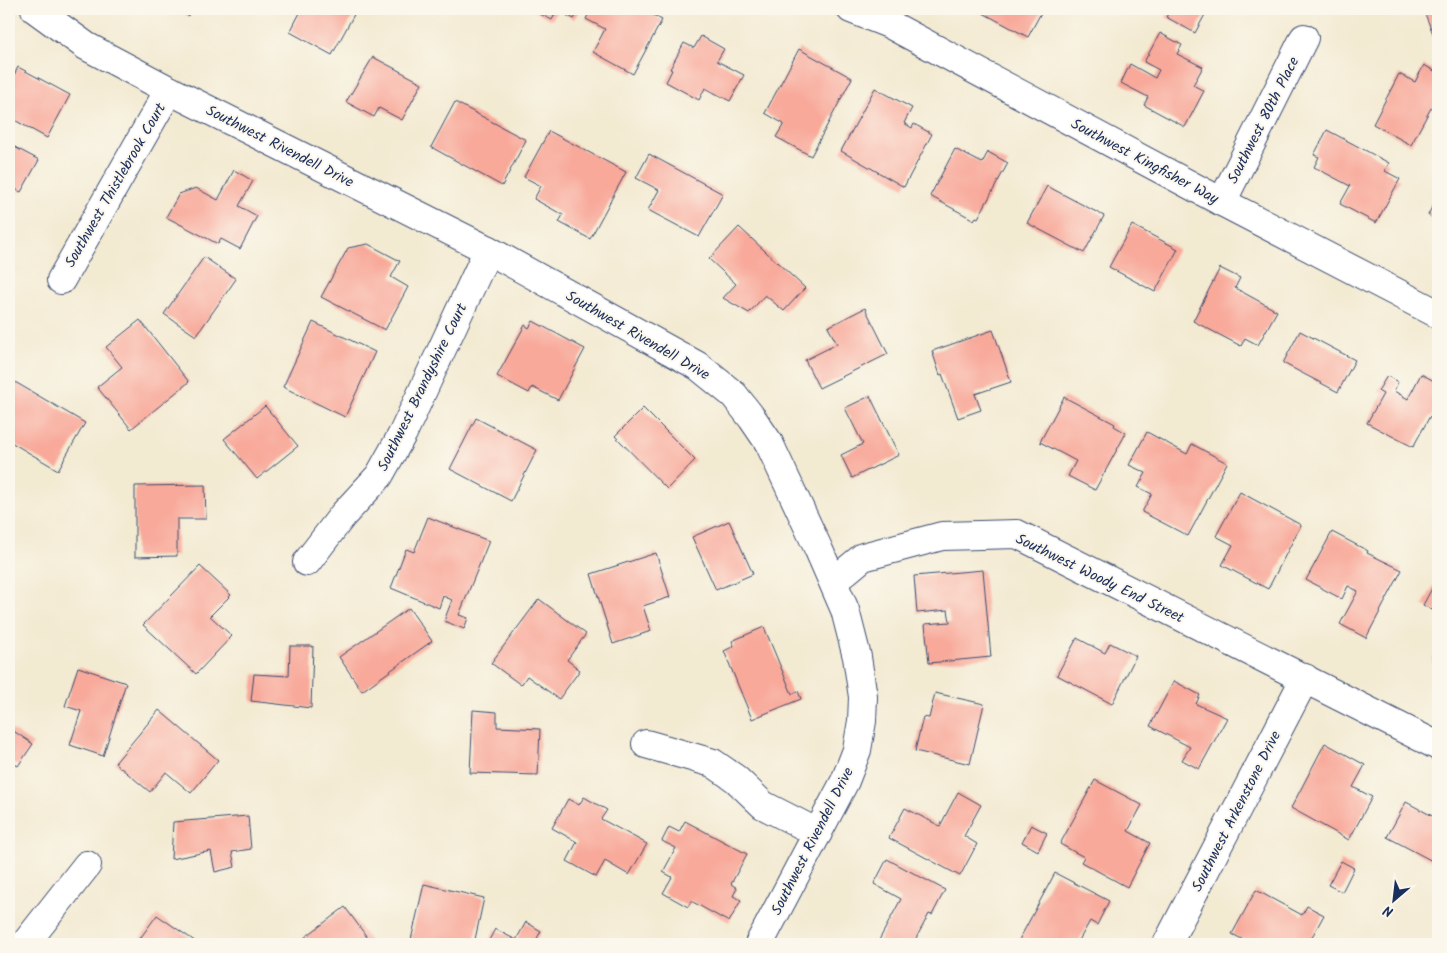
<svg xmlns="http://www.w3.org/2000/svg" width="1447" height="953" font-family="Kalam,sans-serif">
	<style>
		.building { fill: #f8a99a }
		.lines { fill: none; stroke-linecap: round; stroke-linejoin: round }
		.minor-casing { stroke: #3b4b6f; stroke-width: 30 }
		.minor { stroke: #fff; stroke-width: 28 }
		.labels { text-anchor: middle; stroke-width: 4; stroke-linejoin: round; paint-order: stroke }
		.street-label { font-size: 15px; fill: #1b2f5e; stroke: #fbf7ec }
	</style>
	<rect width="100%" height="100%" fill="#fbf7ec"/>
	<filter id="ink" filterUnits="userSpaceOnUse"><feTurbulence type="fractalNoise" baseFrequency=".02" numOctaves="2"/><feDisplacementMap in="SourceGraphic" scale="10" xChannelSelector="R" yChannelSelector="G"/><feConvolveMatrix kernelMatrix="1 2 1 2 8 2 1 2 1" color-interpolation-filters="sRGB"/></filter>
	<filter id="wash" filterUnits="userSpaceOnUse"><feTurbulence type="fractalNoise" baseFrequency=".0096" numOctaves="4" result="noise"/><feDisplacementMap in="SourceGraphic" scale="20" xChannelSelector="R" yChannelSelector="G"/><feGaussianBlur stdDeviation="1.12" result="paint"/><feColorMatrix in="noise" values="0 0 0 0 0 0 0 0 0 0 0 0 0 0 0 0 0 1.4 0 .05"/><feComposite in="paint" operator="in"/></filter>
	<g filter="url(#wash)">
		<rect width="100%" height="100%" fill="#f3ead2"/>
		<g id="blocks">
			<g class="building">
				<path d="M174 9H192L188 16Z"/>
				<path d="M302 9H357L332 55 290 32Z"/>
				<path d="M530 9H580L574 19 557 10 552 20Z"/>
				<path d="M591 9H642L662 20 633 74 593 52 605 29 586 19Z"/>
				<path d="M985 9H1043L1028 37 983 13Z"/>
				<path d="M1171 9H1208L1195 33 1166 17Z"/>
				<path d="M1423 9H1438V46Z"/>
				<path d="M1160 33 1182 45 1177 54 1203 67 1193 85 1204 91 1185 127 1144 105 1148 97 1121 83 1130 64 1155 78 1159 70 1144 62Z"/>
				<path d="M701 36 724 49 717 61 744 75 730 101 705 88 699 100 666 82 672 70 670 69 684 43 694 48Z"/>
				<path d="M799 49 852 78 811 156 776 137 784 124 765 113Z"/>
				<path d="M373 57 422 83 402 120 379 108 374 117 346 102Z"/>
				<path d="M1424 65 1438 73V111L1431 108 1411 145 1373 124 1399 74 1415 82Z"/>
				<path d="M18 67 70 95 47 138 9 117V85Z"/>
				<path d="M875 88 912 108 904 123 912 128 914 124 932 134 904 187 841 151Z"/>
				<path d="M455 102 526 140 502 186 431 147Z"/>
				<path d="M1327 130 1389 163 1385 171 1400 179 1376 223 1340 204 1350 186 1314 167 1319 157 1314 155Z"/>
				<path d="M549 131 626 172 590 239 559 222 563 215 534 199 541 186 524 177Z"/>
				<path d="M9 144 39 160 21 192 9 186Z"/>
				<path d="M955 149 982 163 988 152 1008 163 978 218 976 217 974 220 930 196Z"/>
				<path d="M649 154 723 194 699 237 648 210 659 190 636 178Z"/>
				<path d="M234 170 253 181 239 206 257 216 240 249 221 239 218 244 166 217 179 194 196 188 218 200Z"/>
				<path d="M1047 186 1104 216 1084 253 1027 223Z"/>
				<path d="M1438 195V221L1428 215Z"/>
				<path d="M1132 225 1178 249 1155 292 1109 267Z"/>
				<path d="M739 227 805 288 784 311 765 295 749 313 723 298 736 284 709 259Z"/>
				<path d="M368 244 400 261 391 277 408 287 385 330 321 297 348 248Z"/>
				<path d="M204 257 236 279 196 336 164 314Z"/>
				<path d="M1220 268 1240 278 1235 288 1277 311 1258 345 1245 338 1241 346 1193 321Z"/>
				<path d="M865 308 888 354 819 388 805 360 837 344 828 327Z"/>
				<path d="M140 320 189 382 131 429 97 387 122 367 106 347Z"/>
				<path d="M533 321 585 349 558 400 532 387 529 393 497 376 525 325 529 328Z"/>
				<path d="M313 322 375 352 345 417 283 387Z"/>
				<path d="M993 330 1011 382 975 394 981 410 958 418 942 374 940 375 932 351Z"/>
				<path d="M1300 331 1355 360 1338 392 1283 363Z"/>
				<path d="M1421 374 1438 383V406L1432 417 1430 416 1413 447 1367 423 1383 394 1378 391 1387 376 1398 382 1394 391 1408 399Z"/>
				<path d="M15 382 85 423 58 470 9 441V391Z"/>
				<path d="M870 396 899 455 852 478 841 455 863 444 845 408Z"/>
				<path d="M1064 397 1115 424 1114 426 1126 433 1095 490 1068 476 1076 461 1040 442Z"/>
				<path d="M265 406 298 446 257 479 224 439Z"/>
				<path d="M643 408 695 460 667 489 615 436Z"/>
				<path d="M476 418 537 450 511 501 450 469Z"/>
				<path d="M1147 432 1187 454 1192 444 1227 463 1188 536 1142 512 1152 494 1138 487 1146 473 1129 465Z"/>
				<path d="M205 485 206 519H177V556L135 557V486Z"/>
				<path d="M1240 492 1301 525 1268 589 1222 565 1233 545 1216 536Z"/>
				<path d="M428 517 489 541 459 615 468 618 464 629 444 621 452 600 443 596 439 608 391 588 406 549 414 552Z"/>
				<path d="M729 521 753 574 716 590 692 537Z"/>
				<path d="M1332 532 1368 551 1367 553 1402 570 1366 638 1340 624 1358 591 1348 586 1342 599 1306 580Z"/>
				<path d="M656 553 670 597 643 606 651 631 613 644 591 574Z"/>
				<path d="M200 566 231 595 210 616 232 636 196 674 143 625Z"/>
				<path d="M983 570 991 657 929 663 925 624 950 622 948 610 917 613 914 576Z"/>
				<path d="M1435 583 1438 585V613L1423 605Z"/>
				<path d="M539 599 586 634 567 660 580 670 559 699 527 676 521 685 491 663Z"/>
				<path d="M409 608 432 641 362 691 339 657Z"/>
				<path d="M764 627 792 694 798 691 801 699 752 719 724 651 734 646 732 641Z"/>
				<path d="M1077 638 1105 653 1110 643 1136 656 1112 704 1057 675Z"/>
				<path d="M290 646H313L311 708 251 701 254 674 289 676Z"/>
				<path d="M1438 648V664L1432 661Z"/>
				<path d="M78 667 126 683 103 756 70 745 81 711 65 706Z"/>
				<path d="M1174 681 1200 695 1196 704 1227 718 1199 769 1182 760 1190 747 1150 726Z"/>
				<path d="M935 693 984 704 970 764 915 751 923 717 929 718Z"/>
				<path d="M159 710 218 760 191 793 166 772 150 792 115 763Z"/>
				<path d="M473 710 497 712V727L540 729 538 775 470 773Z"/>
				<path d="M9 728 33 744 18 766 9 761Z"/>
				<path d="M1325 743 1365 765 1353 787 1372 797 1349 840 1291 808Z"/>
				<path d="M1095 780 1142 805 1128 831 1150 843 1127 887 1081 862 1084 857 1060 844Z"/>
				<path d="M958 792 981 805 964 836 977 844 960 876 889 838 905 808 940 826Z"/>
				<path d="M584 797 607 810 601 819 647 844 629 875 605 861 596 877 567 861 577 842 552 828 568 799 579 805Z"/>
				<path d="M1406 802 1438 819V864L1387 837Z"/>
				<path d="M248 816 251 849 232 852 235 867 215 872 211 851 171 859 173 822Z"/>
				<path d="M685 821 747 854 731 884 737 888 733 896 741 900 729 922 691 901 688 907 663 893 672 877 663 872 676 848 662 841 669 827 679 832Z"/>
				<path d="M1031 825 1047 833 1038 851 1022 842Z"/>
				<path d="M887 859 945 890 932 915 929 914 913 944H877L901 899 874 884Z"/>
				<path d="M1341 861 1354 868 1342 892 1328 885Z"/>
				<path d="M1055 873 1109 901 1097 925 1090 921 1077 944H1027L1019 940Z"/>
				<path d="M424 884 484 898 474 944H410Z"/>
				<path d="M1256 890 1302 915 1307 906 1324 915 1308 944H1252L1232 934Z"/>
				<path d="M345 907 372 944H309L304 938Z"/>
				<path d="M157 915 199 944H136Z"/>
				<path d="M526 922 541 931 534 944H487L495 929 516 940Z"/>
			</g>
		</g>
	</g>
	<g filter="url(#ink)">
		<use href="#blocks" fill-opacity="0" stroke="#3b4b6f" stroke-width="1"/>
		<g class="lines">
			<defs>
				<g id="minor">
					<path d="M35 9 86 46 169 90 488 250 698 366 734 395 752 418 769 443 818 548 845 610 857 657 863 697 862 721 857 750 845 781 759 944"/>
					<path d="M851 9 889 24 1222 202 1438 314"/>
					<path d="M1222 202 1304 38"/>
					<path d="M61 280 169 90"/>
					<path d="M307 562 343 515 379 476 403 433 488 250"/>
					<path d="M834 581 863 557 942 536 1017 534 1438 746"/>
					<path d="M646 744 713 763 736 779 763 805 818 833"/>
					<path d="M25 944 87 865"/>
					<path d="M1167 944 1305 678"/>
				</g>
			</defs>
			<use href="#minor" class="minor-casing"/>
			<use href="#minor" class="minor"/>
		</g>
	</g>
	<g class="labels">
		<g class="street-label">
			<text transform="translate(1263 120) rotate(-63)" y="5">Southwest 80th Place</text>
			<text transform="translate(280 146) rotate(27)" y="5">Southwest Rivendell Drive</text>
			<text transform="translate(1145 161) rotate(28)" y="5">Southwest Kingfisher Way</text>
			<text transform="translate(115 185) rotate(-60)" y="5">Southwest Thistlebrook Court</text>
			<text transform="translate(638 335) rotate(30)" y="5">Southwest Rivendell Drive</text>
			<text transform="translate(422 387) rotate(-64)" y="5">Southwest Brandyshire Court</text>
			<text transform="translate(1100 578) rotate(26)" y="5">Southwest Woody End Street</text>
			<text transform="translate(1236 811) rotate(-63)" y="5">Southwest Arkenstone Drive</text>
			<text transform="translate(812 841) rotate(-63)" y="5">Southwest Rivendell Drive</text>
		</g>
	</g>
	<rect width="1447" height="953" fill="none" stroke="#fbf7ec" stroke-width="30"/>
	<g transform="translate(1394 900) rotate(208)" stroke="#fbf7ec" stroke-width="4" paint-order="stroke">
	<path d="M0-4L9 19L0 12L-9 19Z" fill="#1b2f5e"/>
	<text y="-8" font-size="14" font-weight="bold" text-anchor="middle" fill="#1b2f5e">N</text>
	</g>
</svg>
